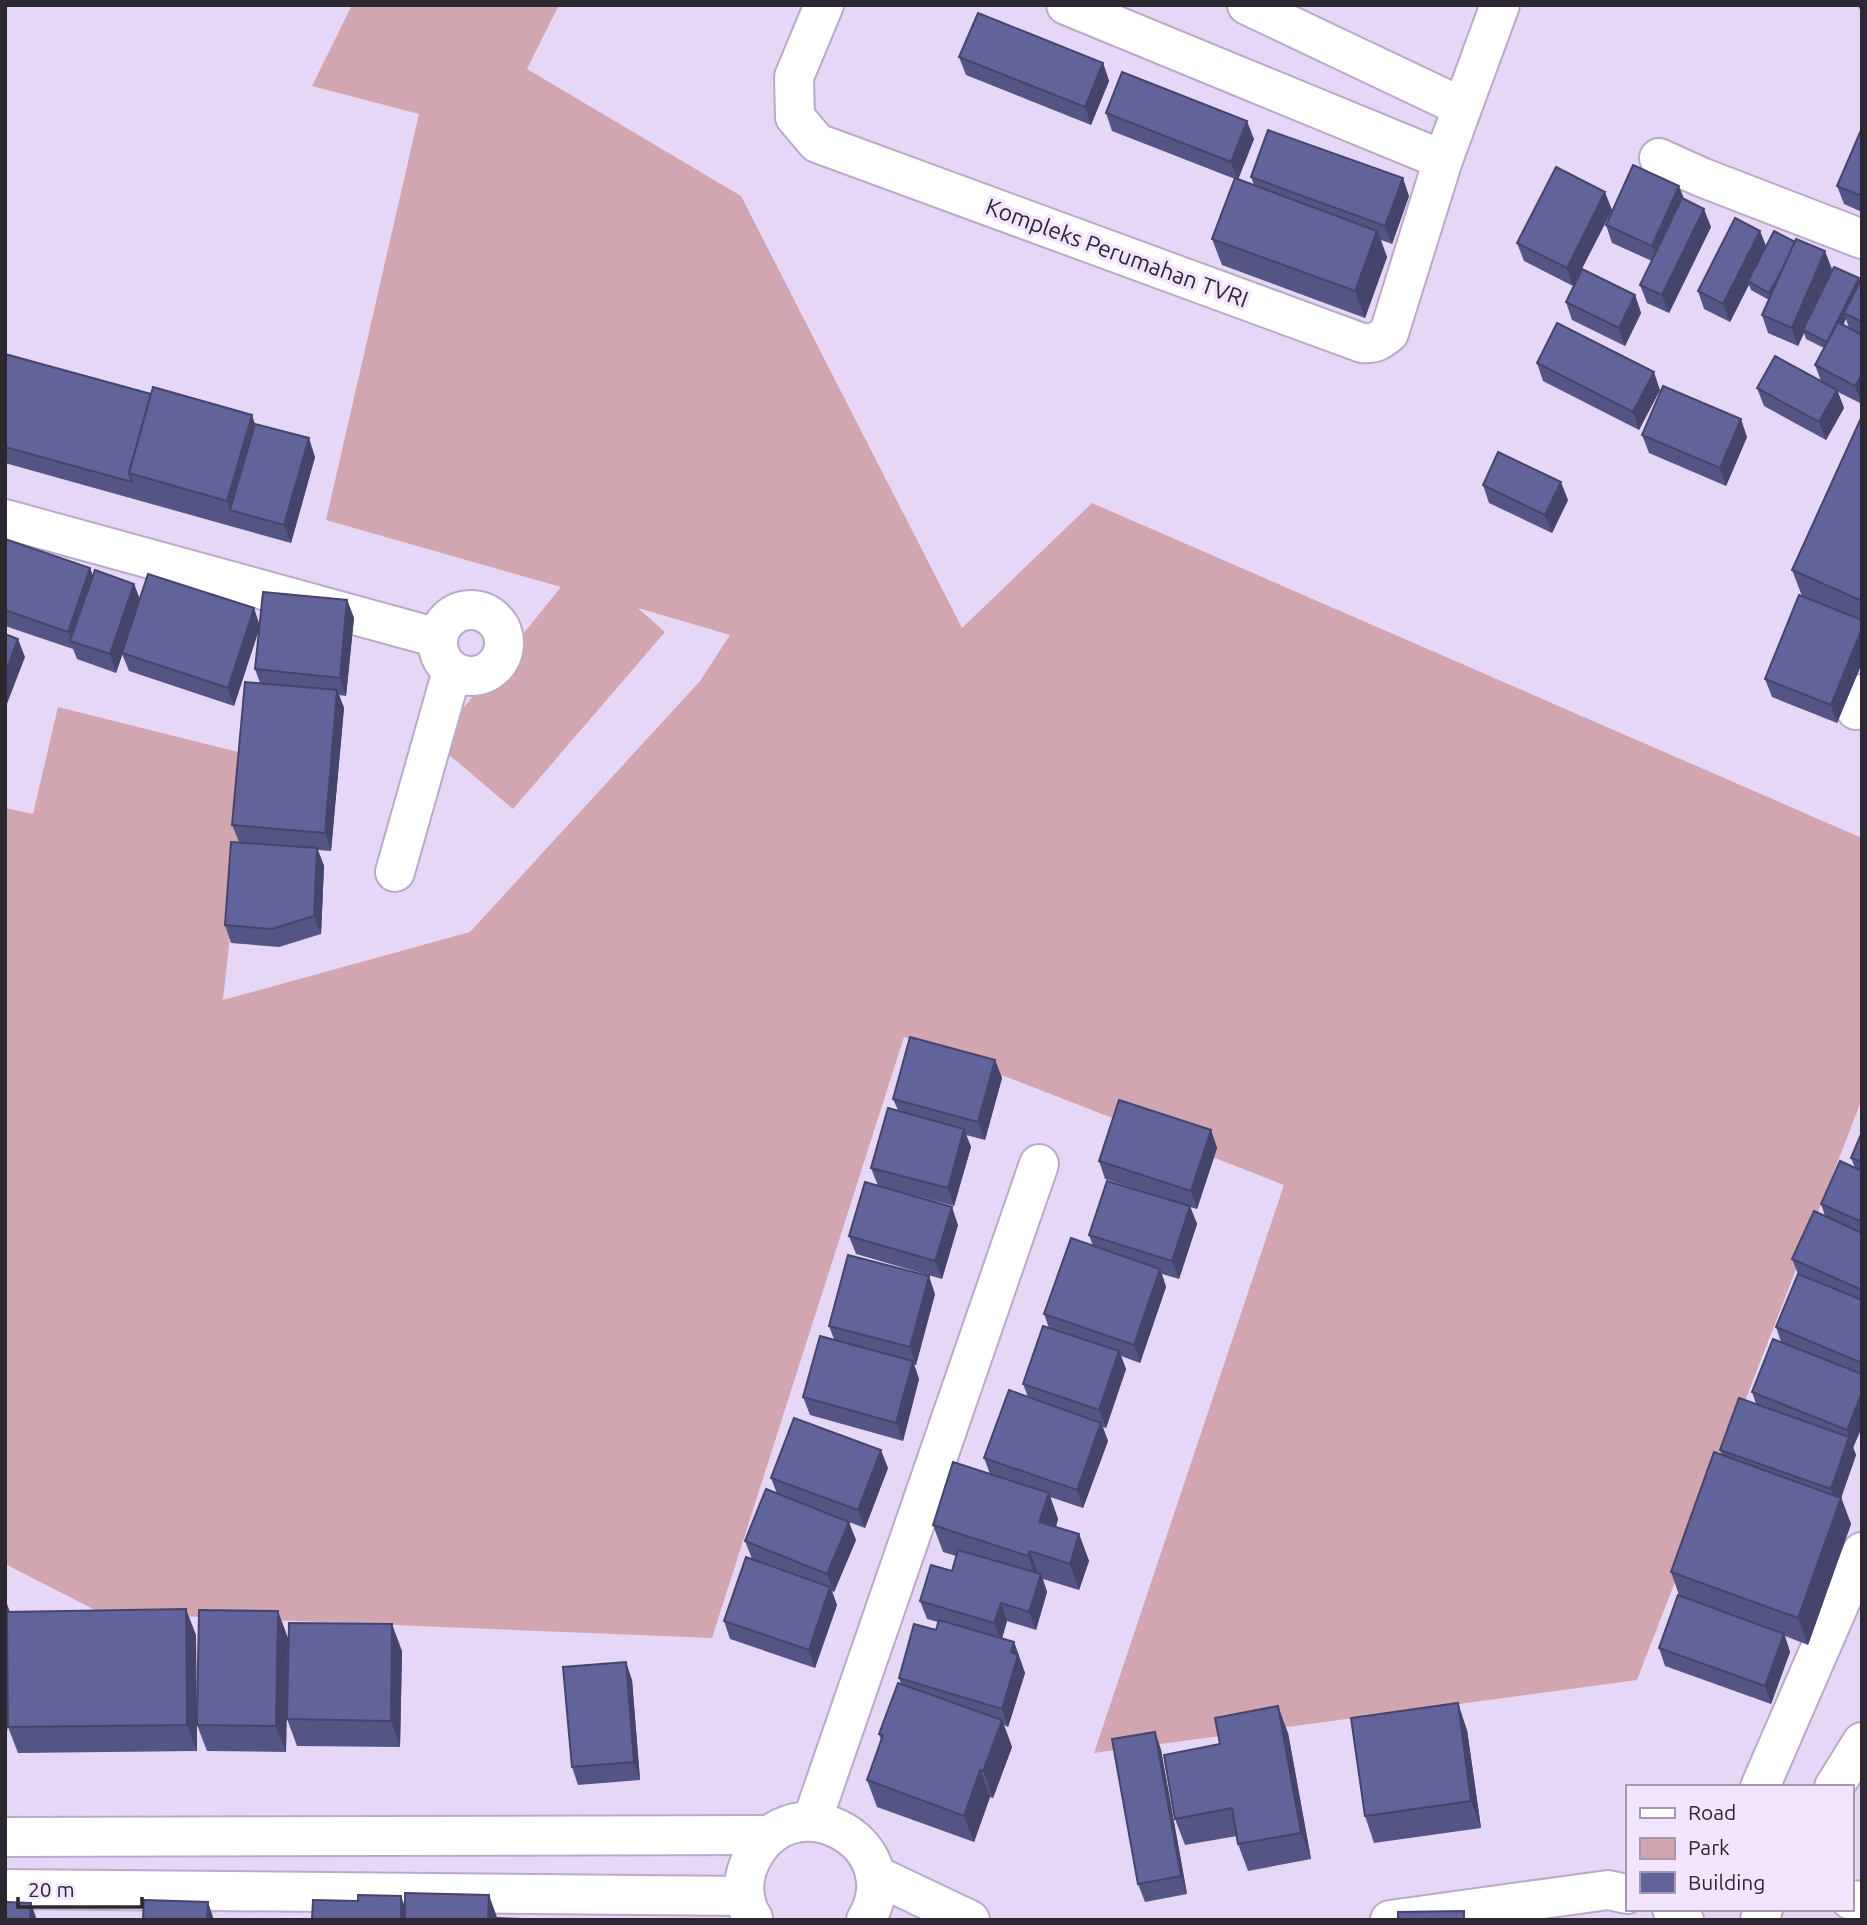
<svg xmlns="http://www.w3.org/2000/svg" width="1867" height="1925" font-family="Ubuntu,sans-serif">
	<style>
		.green { fill: #d2a6b0 }
		.lines { fill: none; stroke-linecap: round; stroke-linejoin: round }
		.minor-casing { stroke: #baaac8; stroke-width: 42 }
		.minor { stroke: #fff; stroke-width: 38 }
		.wall { fill: #555585; fill-rule: evenodd }
		.shaded-wall { fill: #45456c }
		.building { fill: #63639b; stroke: #45456c; stroke-width: 2 }
		.labels { text-anchor: middle; stroke-width: 7; stroke-linejoin: round; paint-order: stroke }
		.street-label { font-size: 23px; fill: #2d2732; stroke: #f3e5ff }
	</style>
	<rect width="100%" height="100%" fill="#e7d7f6"/>
	<path class="green" d="M352 5H559L527 69 741 196 962 628 1092 503 1862 838V1099L1637 1680 1094 1753 1284 1185 904 1037 712 1638 101 1613 5 1564V808L33 814 58 707 250 755 223 1000 470 932 700 681 730 635 638 608 665 632 513 809 435 743 561 587 326 520 419 114 312 86Z"/>
	<g class="lines">
		<defs>
			<g id="minor">
				<path d="M824 5 794 77 795 117 817 143 1362 343C1375 344 1379 341 1389 333L1443 160 1500 5"/>
				<path d="M1066 5 1443 160"/>
				<path d="M1247 5 1462 107"/>
				<path d="M1659 158 1701 177 1862 239"/>
				<path d="M5 519 438 638"/>
				<circle cx="471" cy="643" r="33"/>
				<path d="M1856 710 1862 694"/>
				<path d="M395 872 452 671"/>
				<path d="M1760 1787 1862 1552"/>
				<path d="M1834 1787 1862 1742"/>
				<path d="M812 1821 1039 1164"/>
				<path d="M5 1837 770 1835"/>
				<path d="M875 1875 970 1920"/>
				<path d="M5 1889 745 1896"/>
				<path d="M1851 1900 1862 1901"/>
				<path d="M1672 1909 1684 1920"/>
				<path d="M753 1918C743 1904 742 1882 748 1867 784 1774 913 1841 866 1920"/>
				<path d="M1390 1920 1608 1890 1627 1894"/>
				<path d="M1760 1920 1763 1909"/>
			</g>
		</defs>
		<use href="#minor" class="minor-casing"/>
		<use href="#minor" class="minor"/>
	</g>
	<g class="wall">
		<path d="M1858 5H1862V15Z"/>
		<path d="M959 57 1103 63 1109 81 1091 125 966 75Z"/>
		<path d="M1106 113 1254 139 1238 179 1254 185 1251 177 1409 196 1392 244 1381 240 1387 257 1365 318 1222 265 1212 239 1235 179 1112 131Z"/>
		<path d="M1862 128V212L1844 204 1837 186Z"/>
		<path d="M1684 199 1711 227 1669 313 1647 303 1640 285 1652 261 1612 243 1606 225Z"/>
		<path d="M1612 210 1573 286 1524 261 1517 243Z"/>
		<path d="M1760 231 1766 246 1832 269 1822 291 1859 278 1860 282 1862 278V404L1838 392 1844 408 1826 440 1764 406 1757 388 1821 381 1815 365 1824 348 1806 339 1804 333 1798 346 1768 333 1762 315 1769 300 1751 290 1749 285 1730 322 1704 309 1698 291ZM1846 319 1849 328 1843 325Z"/>
		<path d="M1635 295 1641 313 1625 346 1572 320 1566 302Z"/>
		<path d="M5 354 255 424 315 457 291 543 5 463Z"/>
		<path d="M1537 363 1660 390 1639 430 1543 381Z"/>
		<path d="M1862 416V663L1837 723 1772 697 1765 679 1802 596 1792 570Z"/>
		<path d="M1642 435 1747 437 1726 486 1649 453Z"/>
		<path d="M1483 485 1568 500 1552 533 1489 503Z"/>
		<path d="M5 539 90 568 93 576 134 584 140 600 260 625 347 600 354 618 346 696 339 695 344 708 331 851 318 850 324 866 321 934 279 947 231 943 225 925 239 842 232 825 260 683 255 669 259 630 234 706 129 671 122 654 116 673 77 659 73 649 5 626Z"/>
		<path d="M995 1060 1002 1078 985 1140 966 1135 971 1147 954 1206 883 1187 958 1225 942 1279 856 1254 849 1236 878 1186 871 1168 898 1110 893 1099Z"/>
		<path d="M1211 1130 1217 1148 1197 1209 1190 1207 1197 1224 1179 1279 1162 1274 1166 1287 1140 1363 1121 1356 1126 1369 1106 1428 1103 1427 1108 1441 1083 1508 1050 1497 1058 1519 1056 1527 1079 1534 1089 1561 1079 1590 1043 1579 1047 1592 1036 1630 1007 1621 1002 1639 1014 1642 1025 1673 1008 1727 1004 1725 1012 1747 993 1798 990 1797 974 1842 877 1807 867 1780 881 1740 879 1734 901 1684 899 1678 936 1630 938 1622 927 1619 920 1601 952 1571 956 1556 943 1552 933 1525 990 1474 984 1458 1028 1397 1023 1384 1049 1328 1044 1314 1093 1246 1089 1235 1161 1197 1105 1179 1099 1161Z"/>
		<path d="M1862 1132V1427L1853 1447 1856 1455 1841 1497 1851 1524 1808 1645 1785 1636 1790 1652 1771 1704 1665 1666 1659 1648 1679 1595 1671 1572 1722 1455 1720 1450 1756 1404 1752 1392 1781 1342 1776 1327 1798 1274 1792 1259 1825 1216 1821 1204 1855 1168 1851 1158Z"/>
		<path d="M935 1294 916 1365H914L919 1379 903 1441 810 1415 803 1397 834 1339 829 1326Z"/>
		<path d="M888 1468 865 1528 846 1521 856 1540 834 1592 832 1591 837 1605 815 1668 730 1639 724 1621 752 1559 745 1541 777 1494 771 1478Z"/>
		<path d="M5 1599 10 1612 196 1635 197 1751 18 1753 8 1727V1722L7 1732H5Z"/>
		<path d="M288 1638 286 1752 207 1751 197 1725Z"/>
		<path d="M402 1651 400 1747 297 1746 287 1719Z"/>
		<path d="M632 1680 640 1780 578 1785 572 1767Z"/>
		<path d="M1467 1730 1481 1828 1374 1843 1365 1816Z"/>
		<path d="M1155 1732 1161 1750 1187 1894 1145 1902 1138 1884Z"/>
		<path d="M1288 1733 1311 1859 1248 1871 1238 1844 1237 1836 1185 1845 1175 1819Z"/>
	</g>
	<g class="shaded-wall">
		<path d="M1103 63 1109 81 1091 125 1085 107Z"/>
		<path d="M1247 121 1254 139 1238 180 1231 162Z"/>
		<path d="M1403 178 1409 196 1392 244 1385 226Z"/>
		<path d="M1679 186 1686 204 1658 264 1652 246Z"/>
		<path d="M1605 192 1612 210 1573 286 1567 268Z"/>
		<path d="M1704 209 1711 227 1669 313 1662 295Z"/>
		<path d="M1377 231 1387 257 1365 318 1355 291Z"/>
		<path d="M1760 231 1767 249 1748 281 1749 284 1730 322 1723 304Z"/>
		<path d="M1825 251 1832 269 1805 331 1803 330 1804 333 1798 346 1792 328Z"/>
		<path d="M1859 278 1862 286 1844 313 1846 319 1830 351 1827 342Z"/>
		<path d="M1635 295 1641 313 1625 346 1619 328Z"/>
		<path d="M1654 372 1660 390 1639 430 1633 412Z"/>
		<path d="M1862 374V404L1855 386Z"/>
		<path d="M1837 390 1844 408 1826 440 1819 422Z"/>
		<path d="M252 415 261 442 230 510 227 501Z"/>
		<path d="M1741 419 1747 437 1726 486 1720 468Z"/>
		<path d="M309 438 315 457 291 543 284 525Z"/>
		<path d="M1561 482 1568 500 1552 533 1545 515Z"/>
		<path d="M90 568 96 586 72 642 68 632Z"/>
		<path d="M134 584 141 602 116 673 110 654Z"/>
		<path d="M347 600 354 618 346 696 340 678Z"/>
		<path d="M254 608 260 626 234 706 228 688Z"/>
		<path d="M1862 628V663L1837 723 1831 705Z"/>
		<path d="M18 639 25 657 5 709V673Z"/>
		<path d="M337 690 344 708 331 851 325 833Z"/>
		<path d="M317 848 324 866 321 934 314 916Z"/>
		<path d="M995 1060 1002 1078 985 1140 978 1122Z"/>
		<path d="M964 1129 971 1147 954 1206 948 1188Z"/>
		<path d="M1211 1130 1217 1148 1197 1209 1191 1191Z"/>
		<path d="M1190 1206 1197 1224 1179 1279 1172 1261Z"/>
		<path d="M952 1207 958 1225 942 1279 935 1261Z"/>
		<path d="M1160 1269 1166 1287 1140 1363 1134 1345Z"/>
		<path d="M929 1276 935 1294 916 1365 910 1347Z"/>
		<path d="M1119 1351 1126 1369 1106 1428 1099 1410Z"/>
		<path d="M913 1361 919 1379 903 1441 896 1423Z"/>
		<path d="M1862 1392V1427L1853 1448 1847 1430Z"/>
		<path d="M1101 1423 1108 1441 1083 1508 1077 1490Z"/>
		<path d="M1849 1437 1856 1455 1838 1507 1831 1489Z"/>
		<path d="M881 1450 888 1468 865 1528 858 1510Z"/>
		<path d="M1049 1493 1058 1519 1049 1549 1039 1522Z"/>
		<path d="M1841 1498 1851 1524 1808 1645 1798 1618Z"/>
		<path d="M849 1522 856 1540 834 1592 827 1574Z"/>
		<path d="M1079 1534 1089 1561 1079 1590 1070 1564Z"/>
		<path d="M1030 1551 1040 1578 1041 1574 1047 1592 1036 1630 1029 1612 1038 1583 1028 1556Z"/>
		<path d="M830 1587 837 1605 815 1668 809 1650Z"/>
		<path d="M5 1599 13 1621 7 1732 5 1726Z"/>
		<path d="M1001 1603 1007 1621 1001 1641 994 1623Z"/>
		<path d="M186 1609 196 1635 197 1751 187 1725Z"/>
		<path d="M278 1611 288 1638 286 1752 276 1726Z"/>
		<path d="M392 1624 402 1651 400 1747 391 1721Z"/>
		<path d="M1784 1634 1790 1652 1771 1704 1765 1686Z"/>
		<path d="M1014 1642 1025 1673 1008 1727 1002 1709 1011 1652Z"/>
		<path d="M626 1662 632 1680 640 1780 634 1762Z"/>
		<path d="M1458 1703 1467 1730 1481 1828 1471 1801Z"/>
		<path d="M1278 1706 1288 1733 1311 1859 1301 1833Z"/>
		<path d="M1002 1720 1012 1747 993 1798 983 1771Z"/>
		<path d="M1155 1732 1161 1750 1187 1894 1181 1876Z"/>
		<path d="M980 1770 990 1797 974 1842 964 1816Z"/>
		<path d="M489 1895 498 1920H488Z"/>
		<path d="M401 1896 410 1920H401Z"/>
		<path d="M208 1902 214 1920H207Z"/>
		<path d="M31 1903 37 1920H30Z"/>
	</g>
	<g class="building">
		<path d="M978 13 1103 63 1085 107 959 57Z"/>
		<path d="M1122 72 1247 121 1231 162 1106 113Z"/>
		<path d="M1862 128V196L1837 186Z"/>
		<path d="M1268 130 1403 178 1385 226 1251 177Z"/>
		<path d="M1633 165 1679 186 1652 246 1606 225Z"/>
		<path d="M1556 167 1605 192 1567 268 1517 243Z"/>
		<path d="M1235 178 1377 231 1355 291 1212 239Z"/>
		<path d="M1682 198 1704 209 1662 295 1640 285Z"/>
		<path d="M1735 218 1760 231 1723 304 1698 291Z"/>
		<path d="M1774 231 1795 242 1785 264 1769 293 1748 281Z"/>
		<path d="M1796 239 1825 251 1792 328 1762 315Z"/>
		<path d="M1834 267 1859 278 1827 342 1803 330Z"/>
		<path d="M1582 269 1635 295 1619 328 1566 302Z"/>
		<path d="M1862 278V322L1844 313Z"/>
		<path d="M1838 322 1862 335V374L1855 386 1815 365Z"/>
		<path d="M1557 323 1654 372 1633 412 1537 363Z"/>
		<path d="M5 354 151 394 129 473 132 482 5 447Z"/>
		<path d="M1775 356 1837 390 1819 422 1757 388Z"/>
		<path d="M1663 386 1741 419 1720 468 1642 435Z"/>
		<path d="M153 387 252 415 227 501 129 473Z"/>
		<path d="M1862 416V601L1792 570Z"/>
		<path d="M255 424 309 438 284 525 230 510Z"/>
		<path d="M1498 452 1561 482 1545 515 1483 485Z"/>
		<path d="M5 539 90 568 68 632 5 610Z"/>
		<path d="M95 570 134 584 110 654 70 641Z"/>
		<path d="M148 574 254 608 228 688 122 653Z"/>
		<path d="M263 592 347 600 340 678 255 669Z"/>
		<path d="M1799 595 1862 620V628L1831 705 1765 679Z"/>
		<path d="M5 634 18 639 5 673Z"/>
		<path d="M245 682 337 690 325 833 232 825Z"/>
		<path d="M231 842 317 848 314 916 272 929 225 925Z"/>
		<path d="M910 1037 995 1060 978 1122 893 1099Z"/>
		<path d="M1119 1100 1211 1130 1191 1191 1099 1161Z"/>
		<path d="M888 1108 964 1129 948 1188 871 1168Z"/>
		<path d="M1862 1132V1162L1851 1158Z"/>
		<path d="M1840 1161 1862 1171V1222L1821 1204Z"/>
		<path d="M1107 1181 1190 1206 1172 1261 1089 1235Z"/>
		<path d="M865 1182 952 1207 935 1261 849 1236Z"/>
		<path d="M1814 1211 1862 1233V1290L1792 1259Z"/>
		<path d="M1071 1238 1160 1269 1134 1345 1044 1314Z"/>
		<path d="M848 1255 929 1276 910 1347 829 1326Z"/>
		<path d="M1798 1274 1862 1300V1363L1776 1327Z"/>
		<path d="M1043 1326 1119 1351 1099 1410 1023 1384Z"/>
		<path d="M820 1336 913 1361 896 1423 803 1397Z"/>
		<path d="M1773 1339 1862 1374V1392L1847 1430 1752 1392Z"/>
		<path d="M1009 1390 1101 1423 1077 1490 984 1458Z"/>
		<path d="M1739 1398 1849 1437 1831 1489 1720 1450Z"/>
		<path d="M794 1418 881 1450 858 1510 771 1478Z"/>
		<path d="M1714 1452 1841 1498 1798 1618 1671 1572Z"/>
		<path d="M953 1462 1049 1493 1039 1522 1079 1534 1070 1564 1030 1551 1028 1556 933 1525Z"/>
		<path d="M766 1489 849 1522 827 1574 745 1541Z"/>
		<path d="M958 1550 1041 1574 1029 1612 1001 1603 994 1623 920 1601 931 1565 952 1571Z"/>
		<path d="M746 1557 830 1587 809 1650 724 1621Z"/>
		<path d="M1678 1595 1784 1634 1765 1686 1659 1648Z"/>
		<path d="M186 1609 187 1725 8 1727 7 1612Z"/>
		<path d="M199 1610 278 1611 276 1726 197 1725Z"/>
		<path d="M939 1620 1014 1642 1011 1652 1018 1655 1002 1709 899 1678 914 1624 936 1630Z"/>
		<path d="M289 1623 392 1624 391 1721 287 1719Z"/>
		<path d="M626 1662 634 1762 572 1767 563 1667Z"/>
		<path d="M898 1683 1002 1720 983 1771 980 1770 964 1816 867 1780 883 1735 879 1734Z"/>
		<path d="M1458 1703 1471 1801 1365 1816 1351 1718Z"/>
		<path d="M1278 1706 1301 1833 1238 1844 1232 1808 1175 1819 1164 1755 1220 1744 1215 1718Z"/>
		<path d="M1155 1732 1181 1876 1138 1884 1112 1739Z"/>
		<path d="M405 1893 489 1895 488 1920H405Z"/>
		<path d="M358 1895 401 1896V1920H312L313 1900 358 1901Z"/>
		<path d="M144 1900 208 1902 207 1920H143Z"/>
		<path d="M5 1902 31 1903 30 1920H5Z"/>
		<path d="M1464 1911V1920H1398V1912Z"/>
		<path d="M493 1918 550 1920H493Z"/>
	</g>
	<g class="labels">
		<g class="street-label">
			<text transform="translate(1117 253) rotate(20)" y="8">Kompleks Perumahan TVRI</text>
		</g>
	</g>
	<rect width="1867" height="1925" fill="none" stroke="#2d2732" stroke-width="14"/>
	<rect x="1626" y="1785" width="228" height="126" fill="#f3e5ff" stroke="#a499ad" stroke-width="2"/>
	<rect x="1640" y="1808" width="35" height="10" fill="#ffffff" stroke="#a499ad" stroke-width="2"/>
	<text x="1688" y="1820" font-size="21" fill="#2d2732">Road</text>
	<rect x="1640" y="1838" width="35" height="21" fill="#d2a6b0" stroke="#a499ad" stroke-width="2"/>
	<text x="1688" y="1855" font-size="21" fill="#2d2732">Park</text>
	<rect x="1640" y="1872" width="35" height="21" fill="#63639b" stroke="#a499ad" stroke-width="2"/>
	<text x="1688" y="1890" font-size="21" fill="#2d2732">Building</text>
	<path d="M18 1897v10h124v-10" fill="none" stroke="#2d2732" stroke-width="3.5"/>
	<text x="28" y="1897" font-size="21" fill="#2d2732" stroke="#f3e5ff" stroke-width="5" paint-order="stroke">20 m</text>
</svg>
